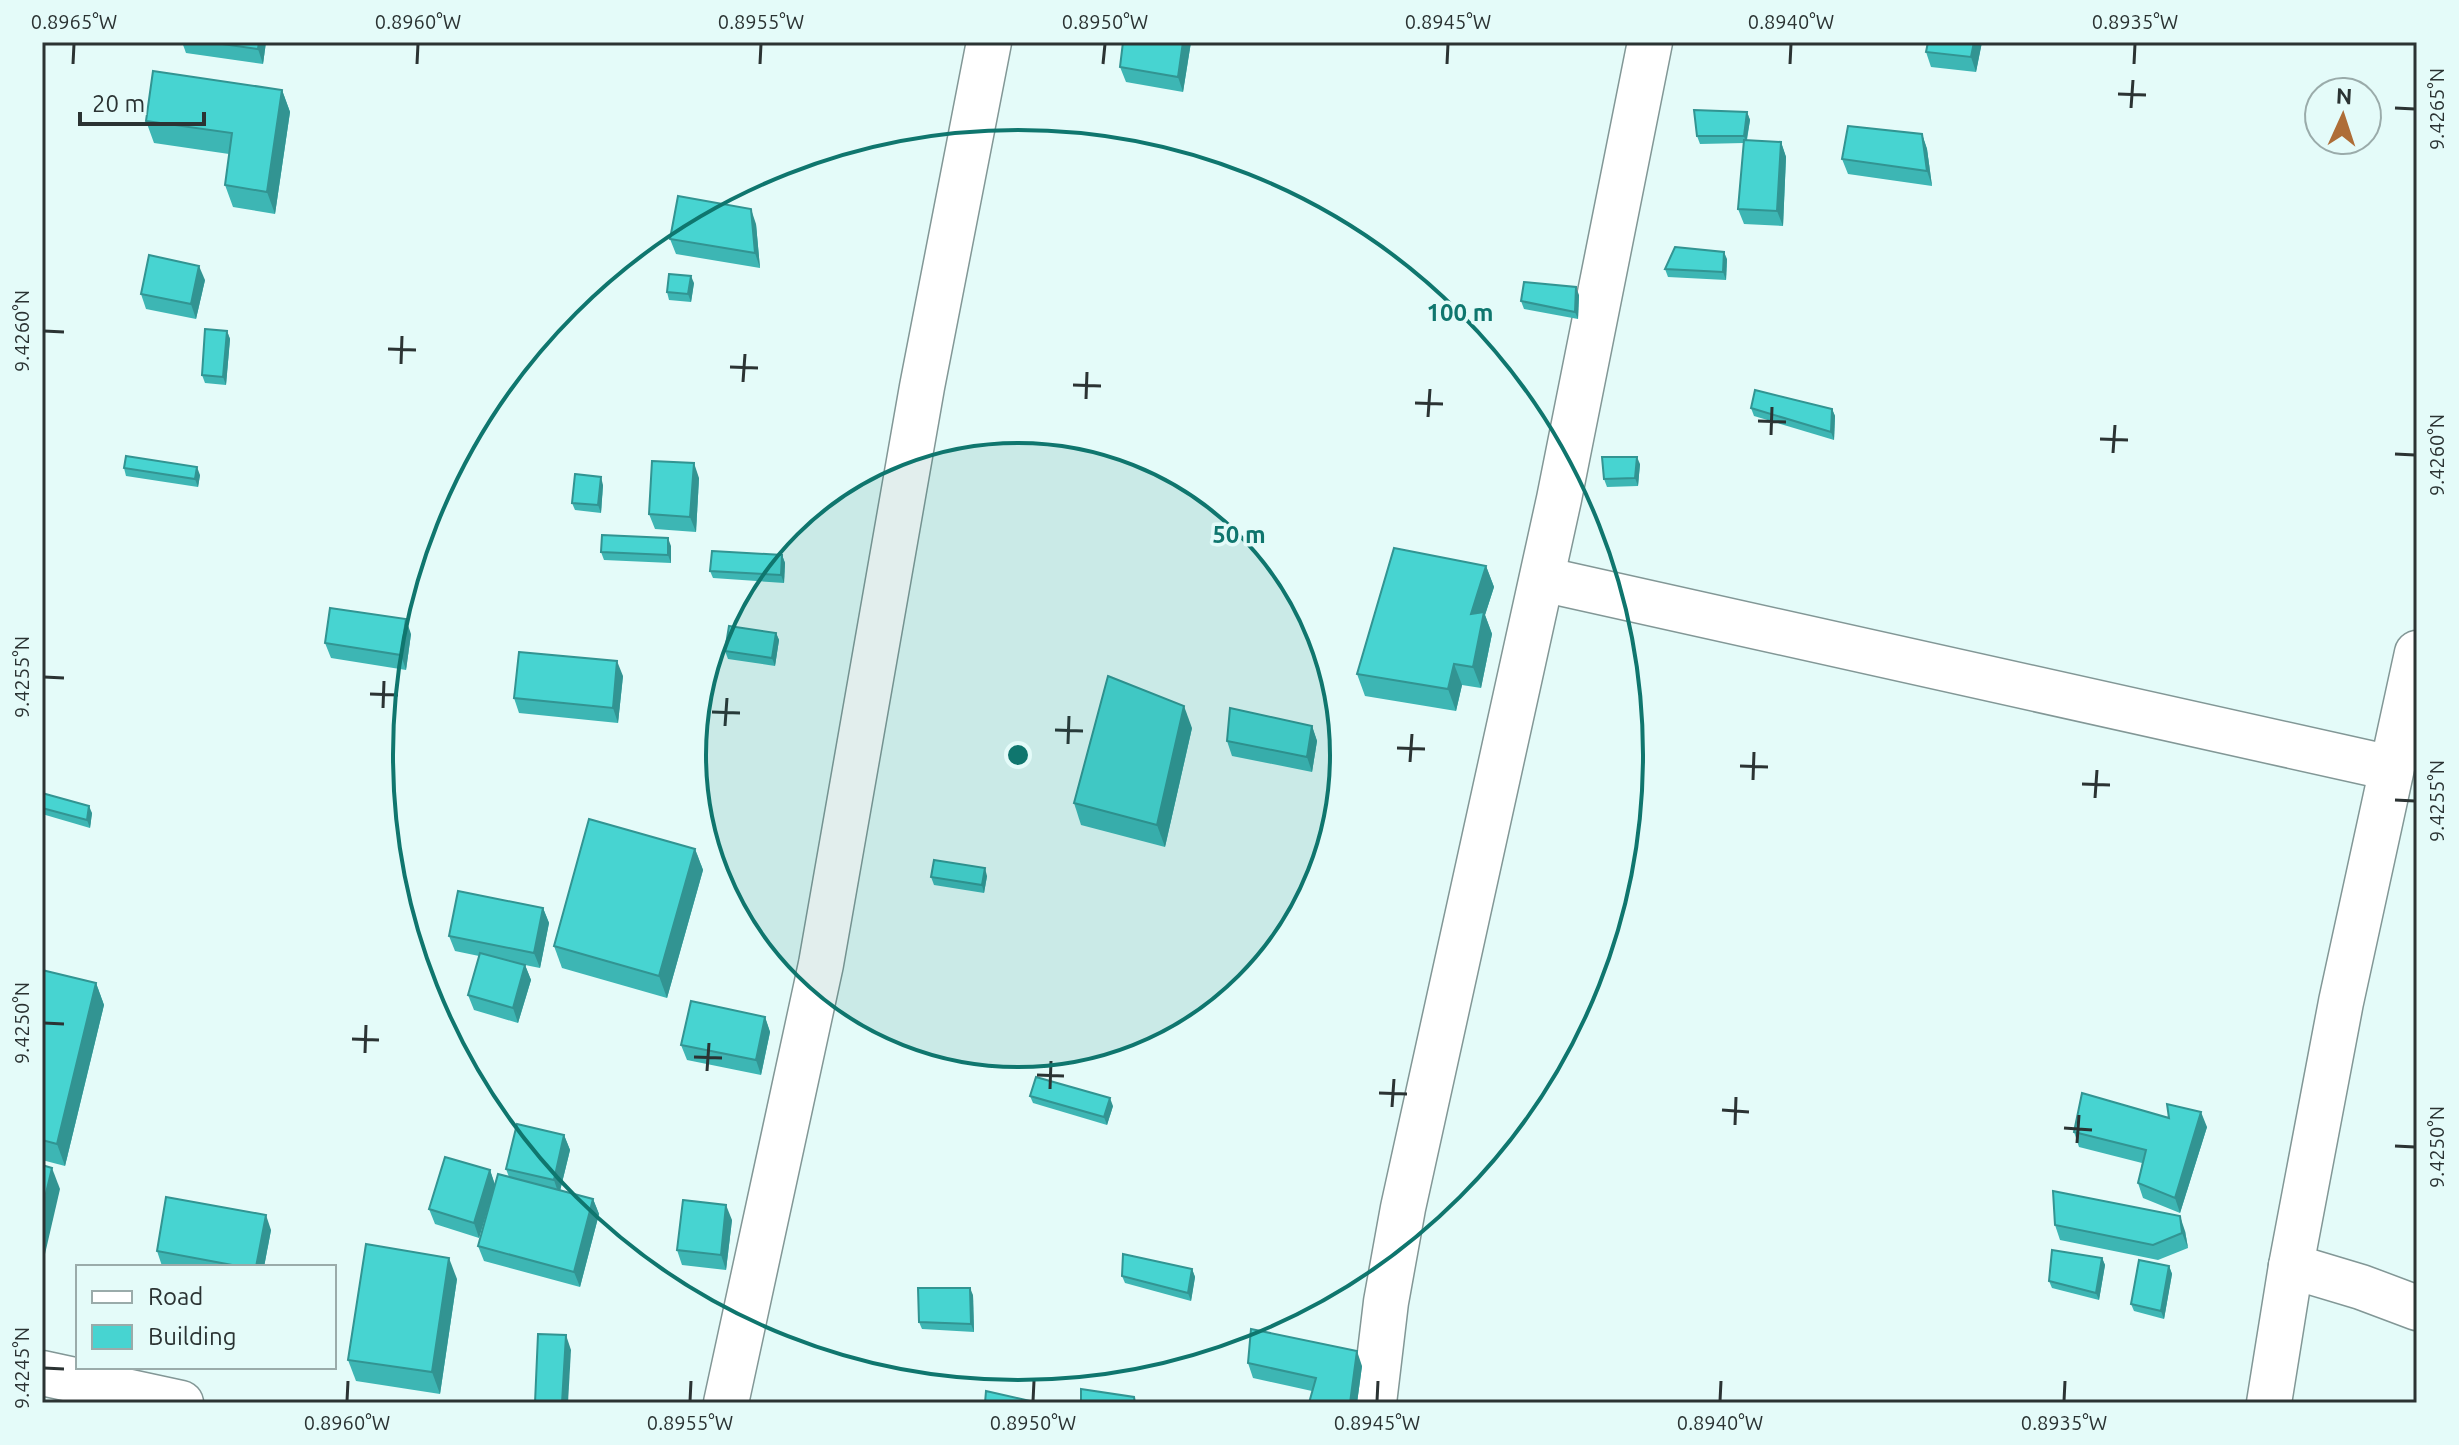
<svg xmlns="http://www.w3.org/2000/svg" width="2459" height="1445" font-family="Ubuntu,sans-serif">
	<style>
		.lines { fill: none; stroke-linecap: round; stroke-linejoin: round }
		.minor-casing { stroke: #829796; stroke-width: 47 }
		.minor { stroke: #fff; stroke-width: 44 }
		.wall { fill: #3db6b4 }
		.shaded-wall { fill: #329492 }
		.building { fill: #47d4d1; stroke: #329492; stroke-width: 2 }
		.ticks { fill: none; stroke: #2b3333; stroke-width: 3 }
		.ring { fill: none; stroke: #0f766e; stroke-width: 4 }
		.centre { fill: #0f766e; stroke: #e4fbf9; stroke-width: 4 }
		.ring-label { font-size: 24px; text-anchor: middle; font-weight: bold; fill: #0f766e; stroke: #e4fbf9; stroke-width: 7; stroke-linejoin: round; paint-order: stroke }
		.neatline { fill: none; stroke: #2b3333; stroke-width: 3 }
		.ticks-label { font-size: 20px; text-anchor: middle; fill: #2b3333 }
	</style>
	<rect width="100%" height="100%" fill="#e4fbf9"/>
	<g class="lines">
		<defs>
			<g id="minor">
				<path d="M1542 579 2391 768"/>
				<path d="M2291 1266 2361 1287 2417 1308"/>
				<path d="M42 1373 181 1403"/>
				<path d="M726 1403 821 964 922 387 989 42"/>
				<path d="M1374 1403 1386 1302 1403 1208 1559 499 1650 42"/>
				<path d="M2269 1403 2291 1266 2341 1002 2417 653"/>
			</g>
		</defs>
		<use href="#minor" class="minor-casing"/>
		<use href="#minor" class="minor"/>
	</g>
	<g class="wall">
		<path d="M182 42H266L263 64 186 53Z"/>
		<path d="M603 42H637V45Z"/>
		<path d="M1123 42H1191L1183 92 1126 82 1120 67Z"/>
		<path d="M1928 42H1982L1976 72 1931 67 1926 52Z"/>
		<path d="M282 90 290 112 275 214 233 207 225 185 229 154 154 143 146 121Z"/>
		<path d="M1747 112 1750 120 1747 140 1781 142 1786 157 1783 226 1744 224 1738 209 1744 143 1700 144 1697 136Z"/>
		<path d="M1922 134 1927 149 1932 186 1848 174 1842 159Z"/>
		<path d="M756 224 760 268 676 254 670 239Z"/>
		<path d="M1727 259 1726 280 1668 277 1665 269Z"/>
		<path d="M205 280 196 319 146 309 141 294Z"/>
		<path d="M694 283 691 302 669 300 667 292Z"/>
		<path d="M1579 295 1578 319 1524 309 1521 301Z"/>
		<path d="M227 331 230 339 226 385 205 383 202 375Z"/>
		<path d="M1751 408 1832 409 1835 416 1834 440 1754 416Z"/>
		<path d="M1640 464 1638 486 1607 487 1604 479Z"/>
		<path d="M124 468 200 475 198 487 126 476Z"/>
		<path d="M699 478 696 532 655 529 649 514Z"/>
		<path d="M603 485 601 513 575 510 572 503Z"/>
		<path d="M671 546V563L604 560 601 552Z"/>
		<path d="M782 555 785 563 784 583 713 578 710 571Z"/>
		<path d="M1486 566 1494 587 1485 615 1492 634 1481 688 1462 685 1456 711 1365 696 1357 674Z"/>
		<path d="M776 633 779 640 775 666 728 659 725 651Z"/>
		<path d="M411 634 406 670 331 658 325 643Z"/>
		<path d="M623 676 618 723 519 713 514 698Z"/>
		<path d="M1312 726 1317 741 1312 772 1232 756 1227 741Z"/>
		<path d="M1192 728 1165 847 1081 825 1074 803Z"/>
		<path d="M42 793 92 813 90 828 42 814Z"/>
		<path d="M695 849 703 870 667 998 562 968 554 946Z"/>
		<path d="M987 876 984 893 934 885 931 877Z"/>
		<path d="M543 908 549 923 540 968 525 965 531 980 518 1023 474 1010 468 995 479 956 455 951 449 936Z"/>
		<path d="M42 970 96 983 104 1005 65 1166 42 1160Z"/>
		<path d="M765 1017 770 1032 761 1075 687 1060 681 1045Z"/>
		<path d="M1030 1096 1113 1106 1107 1125 1033 1103Z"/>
		<path d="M2169 1118 2207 1127 2180 1213 2143 1198 2138 1183 2142 1163 2079 1147 2074 1132Z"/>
		<path d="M564 1135 570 1150 560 1191 593 1199 599 1214 580 1287 484 1261 478 1246 491 1199 479 1238 435 1224 429 1209 490 1170 495 1185 509 1177 506 1169Z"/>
		<path d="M732 1220 726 1270 682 1265 677 1250Z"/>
		<path d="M2055 1225 2185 1231 2188 1248 2158 1260 2060 1240Z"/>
		<path d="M271 1230 264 1267H167L162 1266 157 1251Z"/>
		<path d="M2102 1258 2105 1265 2099 1300 2052 1288 2049 1281Z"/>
		<path d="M2169 1266 2172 1274 2164 1319 2134 1311 2131 1304Z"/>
		<path d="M1192 1269 1195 1277 1191 1301 1125 1283 1122 1276Z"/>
		<path d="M457 1279 440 1394 356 1381 348 1360Z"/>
		<path d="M973 1295 974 1332 922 1329 919 1322Z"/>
		<path d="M1248 1363 1362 1366 1357 1403H1309L1312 1391 1253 1378Z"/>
	</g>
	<g class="shaded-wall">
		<path d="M259 42H266L263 64 258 49Z"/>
		<path d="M1183 42H1191L1183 92 1178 77Z"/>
		<path d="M1974 42H1982L1976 72 1971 57Z"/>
		<path d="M282 90 290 112 275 214 267 192Z"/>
		<path d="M1747 112 1750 120 1746 143 1744 136Z"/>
		<path d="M1922 134 1927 149 1932 186 1927 171Z"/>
		<path d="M1781 142 1786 157 1783 226 1777 211Z"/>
		<path d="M751 209 756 224 760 268 755 253Z"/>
		<path d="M1724 252 1727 259 1726 280 1723 272Z"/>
		<path d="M199 266 205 280 196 319 191 304Z"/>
		<path d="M691 276 694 283 691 302 688 294Z"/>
		<path d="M1576 287 1579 295 1578 319 1575 312Z"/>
		<path d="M227 331 230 339 226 385 223 377Z"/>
		<path d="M1832 409 1835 416 1834 440 1831 432Z"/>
		<path d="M1637 457 1640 464 1638 486 1635 478Z"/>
		<path d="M694 463 699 478 696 532 690 517Z"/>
		<path d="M197 467 200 475 198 487 195 479Z"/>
		<path d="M601 477 603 485 601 513 598 505Z"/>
		<path d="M668 538 671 546V563L668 555Z"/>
		<path d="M782 555 785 563 784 583 781 575Z"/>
		<path d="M1486 566 1494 587 1485 615 1492 634 1481 688 1473 667 1471 614Z"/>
		<path d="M406 619 411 634 406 670 401 655Z"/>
		<path d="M776 633 779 640 775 666 772 658Z"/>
		<path d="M617 661 623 676 618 723 613 708Z"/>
		<path d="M1454 664 1462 685 1456 711 1448 689Z"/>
		<path d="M1184 706 1192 728 1165 847 1157 825Z"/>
		<path d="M1312 726 1317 741 1312 772 1307 757Z"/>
		<path d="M89 806 92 813 90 828 87 820Z"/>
		<path d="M695 849 703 870 667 998 659 976Z"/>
		<path d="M985 868 987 876 984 893 982 885Z"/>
		<path d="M543 908 549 923 540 968 534 953Z"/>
		<path d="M525 965 531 980 518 1023 513 1008Z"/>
		<path d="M96 983 104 1005 65 1166 57 1144Z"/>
		<path d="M765 1017 770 1032 761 1075 756 1060Z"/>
		<path d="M1110 1098 1113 1106 1107 1125 1104 1117Z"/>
		<path d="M2201 1112 2207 1127 2180 1213 2175 1198Z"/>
		<path d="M564 1135 570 1150 559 1195 554 1180Z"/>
		<path d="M52 1168 60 1189 42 1267V1210Z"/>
		<path d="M490 1170 495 1185 479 1238 474 1223Z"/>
		<path d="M593 1199 599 1214 580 1287 574 1272Z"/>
		<path d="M726 1205 732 1220 726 1270 721 1255Z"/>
		<path d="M266 1215 271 1230 264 1267H256Z"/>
		<path d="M2180 1216 2185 1231 2188 1248 2182 1233Z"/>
		<path d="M449 1258 457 1279 440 1394 432 1372Z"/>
		<path d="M2102 1258 2105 1265 2099 1300 2096 1293Z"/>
		<path d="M2169 1266 2172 1274 2164 1319 2161 1311Z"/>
		<path d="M1192 1269 1195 1277 1191 1301 1188 1293Z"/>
		<path d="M970 1288 973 1295 974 1332 971 1324Z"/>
		<path d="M566 1335 571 1350 568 1403H562Z"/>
		<path d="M1357 1351 1362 1366 1357 1403H1350Z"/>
	</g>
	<g class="building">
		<path d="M208 42H259L258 49Z"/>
		<path d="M1123 42H1183L1178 77 1120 67Z"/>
		<path d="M1928 42H1974L1971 57 1926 52Z"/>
		<path d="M153 71 282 90 267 192 225 185 232 133 146 121Z"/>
		<path d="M1694 110 1747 112 1744 136H1697Z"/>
		<path d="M1848 126 1922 134 1927 171 1842 159Z"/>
		<path d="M1744 140 1781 142 1777 211 1738 209Z"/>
		<path d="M678 196 751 209 755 253 670 239Z"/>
		<path d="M1675 247 1724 252 1723 272 1665 269Z"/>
		<path d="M149 255 199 266 191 304 141 294Z"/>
		<path d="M669 274 691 276 688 294 667 292Z"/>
		<path d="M1524 282 1576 287 1575 312 1521 301Z"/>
		<path d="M205 329 227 331 223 377 202 375Z"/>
		<path d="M1755 390 1832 409 1831 432 1751 408Z"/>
		<path d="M126 456 197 467 195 479 124 468Z"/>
		<path d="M1602 457H1637L1635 478 1604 479Z"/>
		<path d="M652 461 694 463 690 517 649 514Z"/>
		<path d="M575 474 601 477 598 505 572 503Z"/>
		<path d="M602 535 668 538V555L601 552Z"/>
		<path d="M1394 548 1486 566 1471 614 1484 612 1473 667 1454 664 1448 689 1357 674Z"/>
		<path d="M712 551 782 555 781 575 710 571Z"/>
		<path d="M330 608 406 619 401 655 325 643Z"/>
		<path d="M729 626 776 633 772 658 725 651Z"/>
		<path d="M519 652 617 661 613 708 514 698Z"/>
		<path d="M1108 676 1184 706 1157 825 1074 803Z"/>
		<path d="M1230 708 1312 726 1307 757 1227 741Z"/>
		<path d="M42 793 89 806 87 820 42 808Z"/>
		<path d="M589 819 695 849 659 976 554 946Z"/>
		<path d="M934 860 985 868 982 885 931 877Z"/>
		<path d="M458 891 543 908 534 953 449 936Z"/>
		<path d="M480 953 525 965 513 1008 468 995Z"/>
		<path d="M42 970 96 983 57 1144 42 1140V1019L43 1015H42Z"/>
		<path d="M691 1001 765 1017 756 1060 681 1045Z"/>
		<path d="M1036 1077 1110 1098 1104 1117 1030 1096Z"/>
		<path d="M2082 1093 2169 1118 2167 1104 2201 1112 2175 1198 2138 1183 2146 1150 2074 1132Z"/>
		<path d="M517 1124 564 1135 554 1180 506 1169Z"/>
		<path d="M445 1157 490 1170 474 1223 429 1209Z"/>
		<path d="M42 1165 52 1168 42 1210Z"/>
		<path d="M498 1174 593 1199 574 1272 478 1246Z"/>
		<path d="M2053 1191 2180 1216 2182 1233 2153 1245 2055 1225Z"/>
		<path d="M166 1197 266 1215 256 1267H243L157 1251Z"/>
		<path d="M683 1200 726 1205 721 1255 677 1250Z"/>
		<path d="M366 1244 449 1258 432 1372 348 1360Z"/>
		<path d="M2052 1250 2102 1258 2096 1293 2049 1281Z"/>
		<path d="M1123 1254 1192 1269 1188 1293 1122 1276Z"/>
		<path d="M2139 1260 2169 1266 2161 1311 2131 1304Z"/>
		<path d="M918 1288H970L971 1324 919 1322Z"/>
		<path d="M1251 1329 1357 1351 1350 1403H1309L1316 1378 1248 1363Z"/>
		<path d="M538 1334 566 1335 562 1403H535Z"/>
		<path d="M1081 1389 1134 1397 1135 1403H1081Z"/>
		<path d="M986 1391 1039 1403H985Z"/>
	</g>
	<path class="ticks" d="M73 64 74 44M417 64 418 44M760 64 761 44M1103 64 1105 44M1447 64 1448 44M1790 64 1791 44M2134 64 2135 44M2118 94 2146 95M2131 108 2133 80M2395 108 2415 109M44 331 64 332M388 349 416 350M401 364 402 336M730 367 758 368M743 382 745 354M1073 385 1101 386M1086 399 1087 372M1415 403 1443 404M1428 417 1430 389M1758 421 1786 422M1771 435 1772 407M2100 439 2128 440M2113 453 2115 425M2395 454 2415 455M44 677 64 678M370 694 398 695M383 708 384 681M712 712 740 713M725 726 727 698M1055 730 1083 731M1068 744 1069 716M1397 748 1425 749M1410 762 1412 734M1740 766 1768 767M1753 780 1754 752M2082 784 2110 785M2095 798 2097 770M2395 800 2415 801M44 1023 64 1024M352 1039 379 1040M365 1053 366 1025M694 1057 722 1058M707 1071 709 1043M1037 1075 1064 1076M1050 1089 1051 1061M1379 1093 1407 1094M1392 1107 1394 1079M1722 1110 1749 1112M1735 1125 1736 1097M2064 1128 2092 1130M2077 1143 2079 1115M2395 1146 2415 1147M44 1368 64 1369M347 1401 348 1381M690 1401 691 1381M1033 1401 1034 1381M1377 1401 1378 1381M1720 1401 1721 1381M2064 1401 2065 1381"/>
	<circle cx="1018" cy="755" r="312" fill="#0f766e" fill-opacity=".12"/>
	<g class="ring">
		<circle cx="1018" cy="755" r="312"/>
		<circle cx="1018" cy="755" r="625"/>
	</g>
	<circle cx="1018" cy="755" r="12" class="centre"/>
	<g class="ring-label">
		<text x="1460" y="321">100 m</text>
		<text x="1239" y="543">50 m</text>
	</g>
	<rect width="2459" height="1445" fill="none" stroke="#e4fbf9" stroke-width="88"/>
	<rect x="76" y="1265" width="260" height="104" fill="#e4fbf9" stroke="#9aabaa" stroke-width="2"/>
	<rect x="92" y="1291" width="40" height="12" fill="#ffffff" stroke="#9aabaa" stroke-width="2"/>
	<text x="148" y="1305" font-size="24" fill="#2b3333">Road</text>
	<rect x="92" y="1325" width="40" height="24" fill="#47d4d1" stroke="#9aabaa" stroke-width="2"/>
	<text x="148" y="1345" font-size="24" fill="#2b3333">Building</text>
	<g transform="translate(2343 116) rotate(3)"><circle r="38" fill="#e4fbf9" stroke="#9aabaa" stroke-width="2"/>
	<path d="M0-6L14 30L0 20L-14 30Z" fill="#ae6d37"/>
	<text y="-12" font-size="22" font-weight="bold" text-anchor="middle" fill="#2b3333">N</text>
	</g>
	<path d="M80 112v12h124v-12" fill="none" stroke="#2b3333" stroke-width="4"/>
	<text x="92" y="112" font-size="24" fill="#2b3333" stroke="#e4fbf9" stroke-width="6" paint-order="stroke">20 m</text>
	<rect x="44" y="44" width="2371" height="1357" class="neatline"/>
	<g class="ticks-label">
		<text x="74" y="29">0.8965°W</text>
		<text x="418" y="29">0.8960°W</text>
		<text x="761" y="29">0.8955°W</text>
		<text x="1105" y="29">0.8950°W</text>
		<text x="1448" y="29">0.8945°W</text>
		<text x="1791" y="29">0.8940°W</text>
		<text x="2135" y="29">0.8935°W</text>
		<text transform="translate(2437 109) rotate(-90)" y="7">9.4265°N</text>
		<text transform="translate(22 331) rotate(-90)" y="7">9.4260°N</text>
		<text transform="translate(2437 455) rotate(-90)" y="7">9.4260°N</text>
		<text transform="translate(22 677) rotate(-90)" y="7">9.4255°N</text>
		<text transform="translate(2437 801) rotate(-90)" y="7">9.4255°N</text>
		<text transform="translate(22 1023) rotate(-90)" y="7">9.4250°N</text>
		<text transform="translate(2437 1147) rotate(-90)" y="7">9.4250°N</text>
		<text transform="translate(22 1368) rotate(-90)" y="7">9.4245°N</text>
		<text x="347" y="1430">0.8960°W</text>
		<text x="690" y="1430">0.8955°W</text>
		<text x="1033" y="1430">0.8950°W</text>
		<text x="1377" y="1430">0.8945°W</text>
		<text x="1720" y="1430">0.8940°W</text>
		<text x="2064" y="1430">0.8935°W</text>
	</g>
</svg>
